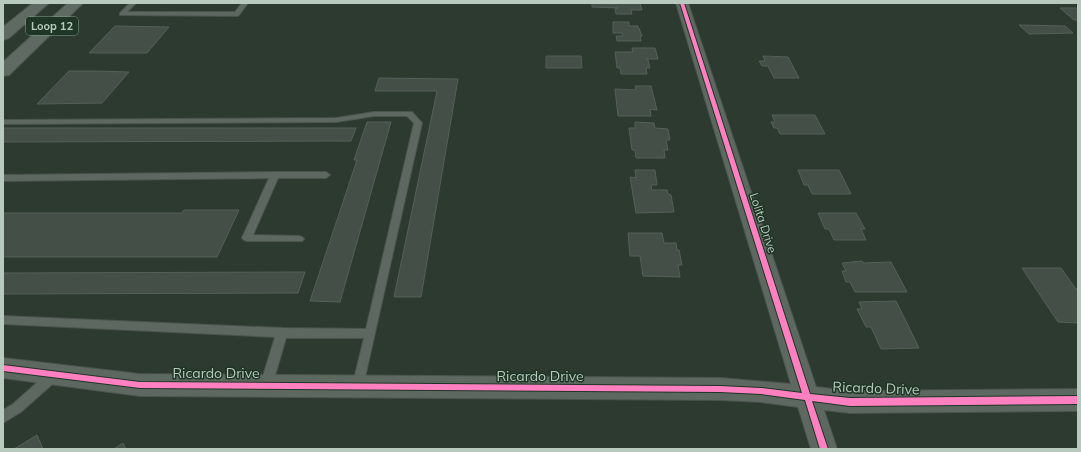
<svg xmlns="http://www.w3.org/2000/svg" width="1081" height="452" font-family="Mulish,sans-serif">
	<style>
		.building { fill: #434f47; stroke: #546158 }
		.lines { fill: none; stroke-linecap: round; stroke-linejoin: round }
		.service-casing { stroke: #4a544d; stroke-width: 2 }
		.minor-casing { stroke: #4a544d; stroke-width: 2 }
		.primary-casing { stroke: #4a574d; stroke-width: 2 }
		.service { fill: #5c6860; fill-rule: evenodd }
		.minor { fill: #5c6860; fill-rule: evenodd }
		.primary { fill: #5e6a62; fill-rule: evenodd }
		.cycleway-casing { stroke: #1f3525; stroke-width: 2 }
		.cycleway { fill: #ff80c0; fill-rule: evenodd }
		.labels { text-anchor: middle; stroke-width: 3; stroke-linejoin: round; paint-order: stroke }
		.shield { fill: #1f3525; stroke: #899d8f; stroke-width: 1 }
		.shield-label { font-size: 11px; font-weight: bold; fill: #b7cabd }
		.street-label { font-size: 12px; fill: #b7cabd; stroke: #1f3525 }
		.near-street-label { font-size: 14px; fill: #b7cabd; stroke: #1f3525 }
	</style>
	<rect width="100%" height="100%" fill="#2c3a30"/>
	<g class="building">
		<path d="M592 3H640L642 10H631L632 14H616L615 9 618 8 592 7Z"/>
		<path d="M1060 8H1078V20H1074Z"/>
		<path d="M613 22H629V26H638L642 36H640L641 41H617L616 36H623L622 33H613Z"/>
		<path d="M1019 25 1065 26 1073 33 1029 34Z"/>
		<path d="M115 26 169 27 147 53H89Z"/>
		<path d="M632 48H655L658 59H646L648 60 650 68H646L647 74H621L620 68H617L615 52H633Z"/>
		<path d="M546 56H581L582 68H546Z"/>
		<path d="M763 56 788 57 799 78H774L768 66H762L759 61H765Z"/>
		<path d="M69 71H94L129 72 102 103 37 104Z"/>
		<path d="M379 78 458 79 421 297H394L437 91H375Z"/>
		<path d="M635 86H651L657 110 650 109 651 116H618L615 89 636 90Z"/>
		<path d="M772 115H815L825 134H780L777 128H774L771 122H775Z"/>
		<path d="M367 122H391L340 302 310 301 357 160H354Z"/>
		<path d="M635 122 654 123 655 128 668 129 670 140H666L668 150H664L665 158H636L635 150H632L629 128H635Z"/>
		<path d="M3 128H356L351 141 3 142Z"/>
		<path d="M635 170H655L657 185H651L652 190H667L668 194 671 195 674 212 636 213 630 177 636 178Z"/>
		<path d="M798 170H839L851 194H812L808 185H804Z"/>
		<path d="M184 210H239L217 257H3V213H182Z"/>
		<path d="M818 213H856L865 229H861L866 240H834L829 229H825Z"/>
		<path d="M628 233H662L664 243H676L677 250H679L682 265H678L680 277 643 276 640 256H630Z"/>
		<path d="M862 261 864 263 891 262 907 292H855L850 282H846L842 271H846L842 263Z"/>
		<path d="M1022 268H1061L1076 289H1078V323L1058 322Z"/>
		<path d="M305 272 298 293 3 294V273Z"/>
		<path d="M896 301 901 311 919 348 881 349 871 327H866L857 309H862L859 302Z"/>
		<path d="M37 435 43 449H14Z"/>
		<path d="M123 443 126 449H114Z"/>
	</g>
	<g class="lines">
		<defs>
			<g id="service">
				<path d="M130 3H136L127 12H235L242 3H248L239 15 237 16 120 15V13Z"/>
				<path d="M374 112H412L422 123 362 391 358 392 354 391 352 387 364 338H286L272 386 270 390 266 391 262 390 260 386 275 337 3 324V316L282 328 366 329 414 123 407 116H374L336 122 3 124V120L336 118Z"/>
				<path d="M275 172H326L330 175 326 178H278L253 235 299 236 302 237 304 239 302 241H247L244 240 242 238 269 178 3 181V175Z"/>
				<path d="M53 371 57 372 59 376 57 380 21 412 3 423V410L13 404 49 372Z"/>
			</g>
			<path id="minor" d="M676 3H688L816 387 850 391 1078 389V411L850 413 824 410 837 449H811L798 407 761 402 720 400 140 396 3 378V358L140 374 720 378 791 384Z"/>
			<g id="primary">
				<path d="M33 3H49L9 38 3 40V27Z"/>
				<path d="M68 3H83L9 75 3 76V62Z"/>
			</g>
		</defs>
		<use href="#service" class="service-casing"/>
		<use href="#minor" class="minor-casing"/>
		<use href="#primary" class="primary-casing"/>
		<use href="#service" class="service"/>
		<use href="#minor" class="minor"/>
		<use href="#primary" class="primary"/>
		<defs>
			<path id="cycleway" d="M680 3H684L810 394 850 398 1078 396V404L850 406 812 401 828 449H820L805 400 761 394 720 392 140 388 3 371V365L140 382 720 386 761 388 802 393Z"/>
		</defs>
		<use href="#cycleway" class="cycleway-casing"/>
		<use href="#cycleway" class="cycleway"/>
	</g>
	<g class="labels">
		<rect class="shield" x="26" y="17" width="52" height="18" rx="3"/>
		<g class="shield-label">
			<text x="52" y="30">Loop 12</text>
		</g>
		<g class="street-label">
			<text transform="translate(763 223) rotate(72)" y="4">Lolita Drive</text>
		</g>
		<g class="near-street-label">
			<text x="216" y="378">Ricardo Drive</text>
			<text x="540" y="381">Ricardo Drive</text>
			<text transform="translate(876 388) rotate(2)" y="5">Ricardo Drive</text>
		</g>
	</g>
	<rect width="1081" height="452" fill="none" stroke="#b7cabd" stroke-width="8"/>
</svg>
